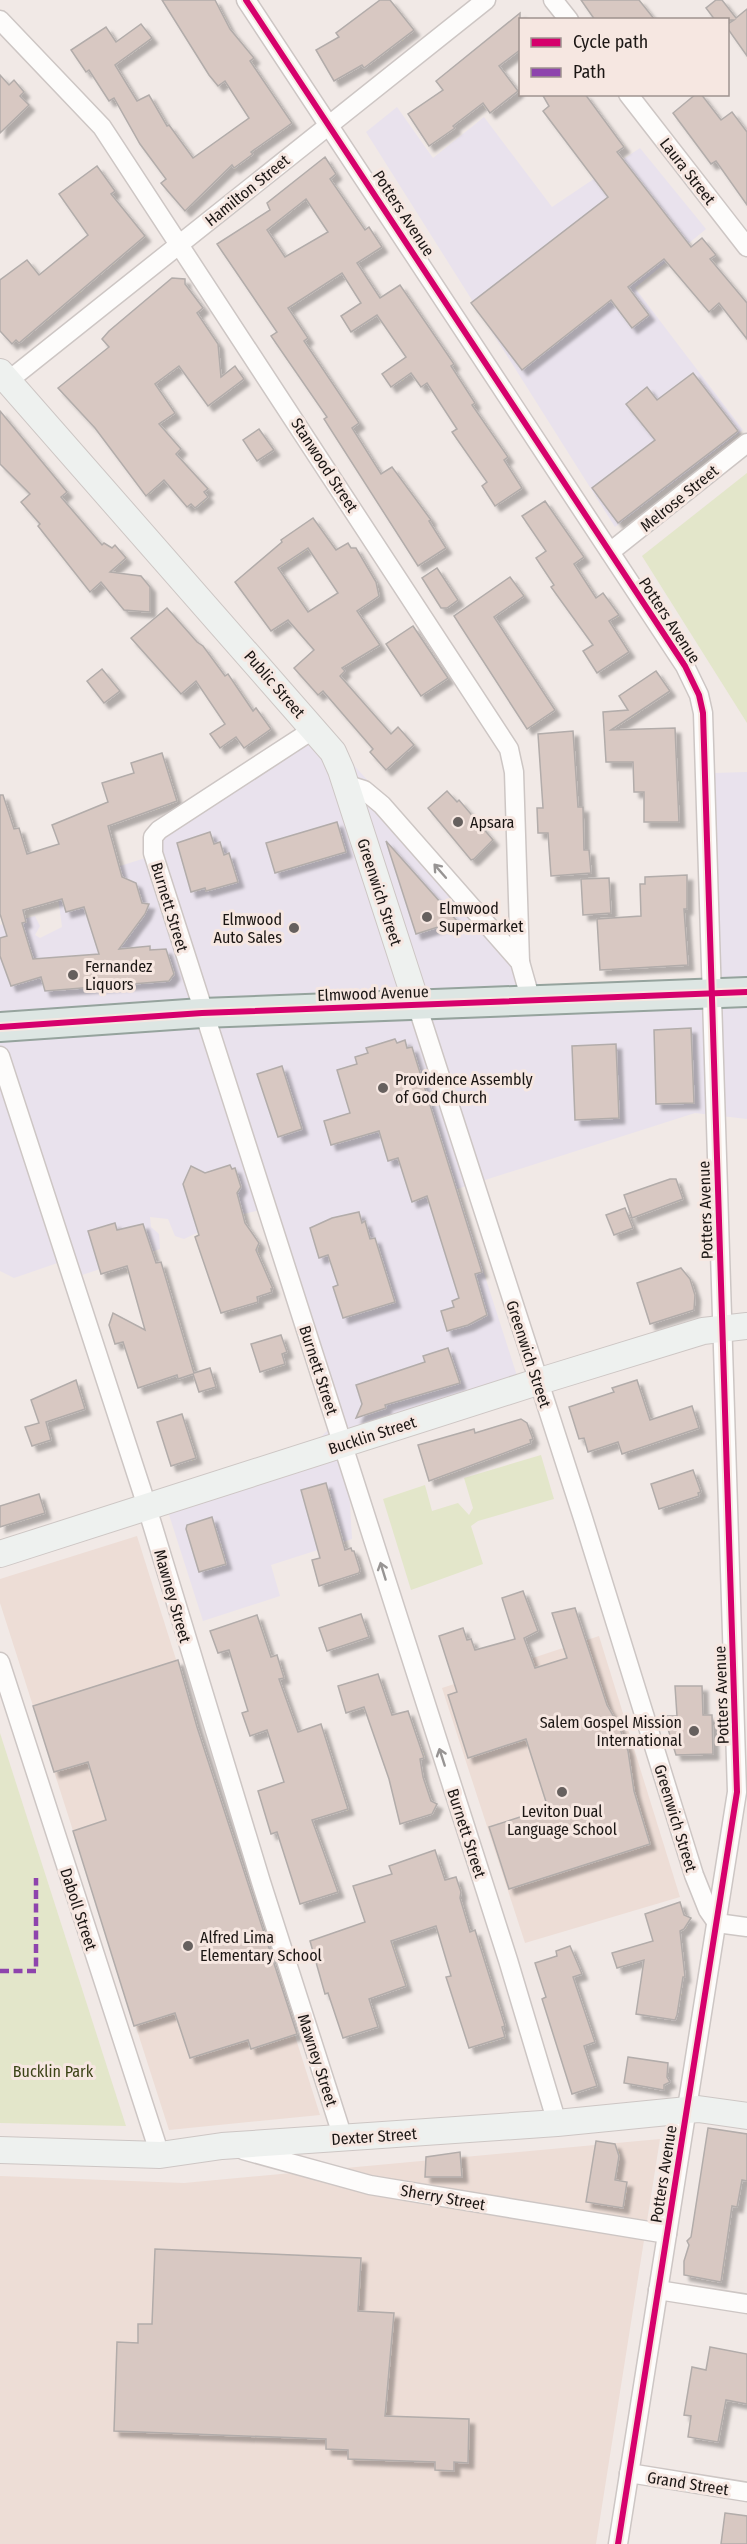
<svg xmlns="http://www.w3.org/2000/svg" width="747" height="2544" font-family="'Fira Sans Condensed',sans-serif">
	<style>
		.commercial { fill: #e9e2ed }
		.built { fill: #edddd6 }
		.green { fill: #e3e6ca }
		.building { fill: #d8c8c2; stroke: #b2acaa; stroke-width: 1.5; fill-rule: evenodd; filter: url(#shadow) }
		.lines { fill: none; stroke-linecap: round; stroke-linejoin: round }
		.street-casing { stroke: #cdc6c4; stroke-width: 21 }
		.secondary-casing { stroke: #cdc6c4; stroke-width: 28 }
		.primary-casing { stroke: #95a39d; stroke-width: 32 }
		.street { stroke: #fdfcfb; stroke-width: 18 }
		.secondary { stroke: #eef1ef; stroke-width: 26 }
		.primary { stroke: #dde6e3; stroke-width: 28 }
		.quiet { stroke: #8e44ad; stroke-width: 4.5; stroke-dasharray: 9 4.5; stroke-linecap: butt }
		.cycleway-casing { stroke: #f6e7e1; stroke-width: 10 }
		.cycleway { stroke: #d6006c; stroke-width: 6 }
		.oneway { stroke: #979493 }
		.poi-dot { fill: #66605e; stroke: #f6e7e1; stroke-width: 2 }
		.labels { text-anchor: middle; stroke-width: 6; stroke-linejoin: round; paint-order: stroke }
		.street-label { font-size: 16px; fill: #1b1614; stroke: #f6e7e1 }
		.poi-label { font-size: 16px; fill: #1b1614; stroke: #f6e7e1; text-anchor: start }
		.park-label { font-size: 16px; fill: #3b4316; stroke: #f6e7e1 }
	</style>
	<defs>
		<filter id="shadow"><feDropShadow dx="5.5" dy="5.5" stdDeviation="1.5" flood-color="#0004"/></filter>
	</defs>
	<rect width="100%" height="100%" fill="#f1e9e6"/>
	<g class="commercial">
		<path d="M397 107 433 158 484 117 552 207 640 148 706 229 635 288 743 430 615 527 366 132Z"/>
		<path d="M315 722 514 943 543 992 713 988 714 773 747 772V1119L695 1113 457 1189 518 1379 346 1434 352 1539 271 1565 280 1596 203 1621 164 1499 301 1457 341 1417 272 1207 231 1217 184 1239 175 1236 168 1219 150 1217 151 1227 159 1234 160 1249 82 1275 72 1258 14 1278 0 1271V925L35 916 40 926 35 935 40 938 62 927 55 874 101 872 158 854 163 832Z"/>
	</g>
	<g class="built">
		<path d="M137 1536 320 2115 169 2130 0 1603V1579Z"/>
		<path d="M599 1636 680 1897 525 1943 442 1688Z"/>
		<path d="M660 2139 596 2544H0V2176L184 2183Z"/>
	</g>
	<g class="green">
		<path d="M747 473V723L642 556Z"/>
		<path d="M541 1455 554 1499 478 1521 471 1526 483 1564 411 1590 383 1499 425 1485 432 1511 458 1503 469 1515 473 1508 464 1478Z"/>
		<path d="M0 1733 126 2126 0 2123Z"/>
	</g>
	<g class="building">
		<path d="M162 0H215L230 29 254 58 250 61 292 123 251 152 253 154 234 168 232 165 185 211 161 183 166 179 140 144 114 98 109 101 89 70 86 72 71 50 106 27 116 42 141 24 152 38 115 65 137 101 149 95 167 126 169 125 193 158 249 118 225 81 218 86 209 75Z"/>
		<path d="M380 0H390L414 30 364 68 362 65 334 81 316 50 339 37 336 33Z"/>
		<path d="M581 0H639L655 20H595Z"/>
		<path d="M716 0H722L736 18 747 9V56L728 29V24L734 20H715L706 8Z"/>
		<path d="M520 13V50L499 66 518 91 490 113 483 103 453 126 455 128 429 146 408 114 443 90 436 81Z"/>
		<path d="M0 75 9 85 14 80 24 92 20 96 29 105 0 133Z"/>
		<path d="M542 94H585L624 147 617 152 691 247 702 238 716 255 710 259 747 303V339L719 303 709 312 664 259 628 287 649 315 632 328 611 300 522 370 471 303 608 197 543 111 549 106Z"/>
		<path d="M696 94H701L721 120 732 112 747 132V205L716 161 711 164 673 113Z"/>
		<path d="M325 157 336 174 330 179 365 230 369 227 382 247 357 263 380 298 400 285 454 364 451 366 475 403 472 405 508 457 504 460 522 488 495 506 482 486 487 482 452 432 457 429 427 383 421 387 411 373 391 387 382 374 406 357 377 315 351 332 341 316 361 303 342 273 288 308 308 338 304 341 359 423 352 428 381 474 392 467 431 520 429 521 446 548 418 566 324 419 327 417 271 336 277 332 217 244 270 210 267 203ZM306 199 328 232 285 257 267 230Z"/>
		<path d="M97 166 115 191 111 194 145 236 19 343 16 340 12 344 0 331V280L27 260 39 275 88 235 59 194Z"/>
		<path d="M172 278 185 279V284L203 308 197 313 218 344 221 377 235 366 244 379 208 406 179 366 155 384 175 413 159 424 181 449 176 454 208 489 204 492 208 497 195 508 191 504 187 507 164 480 146 496 95 428 58 388 109 347 102 339 109 331Z"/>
		<path d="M693 373 738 431 618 523 592 488 655 440 626 404 647 387 657 400Z"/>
		<path d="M0 411 67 492 61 497 102 545 104 543 112 548 115 545 126 558 110 572 141 576 150 587V612L124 610 101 582 90 592 38 526 40 524 21 502 30 494 0 464Z"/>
		<path d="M259 429 274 450 257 461 243 440Z"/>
		<path d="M545 501 584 557 574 564 596 598 603 593 619 615 609 621 629 652 597 673 583 651 593 645 551 587 554 585 536 558 546 551 522 516Z"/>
		<path d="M313 518 336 550 348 543 351 548H356L376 582 379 596 357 611 380 645 342 668 345 671 340 676 391 734 398 727 414 745 386 770 370 752 373 749 323 691 318 695 294 668 314 650 288 620 271 631 235 582 282 542 281 540ZM308 548 338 593 308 612 278 568Z"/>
		<path d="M437 568 458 600 447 608H441L422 578Z"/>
		<path d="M510 577 524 596 494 617 555 710 527 729 454 616Z"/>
		<path d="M167 608 197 642 203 646 225 676 228 674 253 711 256 708 271 729 244 748 236 737 220 748 210 734 225 724 196 681 181 694 131 638Z"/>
		<path d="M413 626 448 678 421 696 386 644Z"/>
		<path d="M102 669 120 691 104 703 87 681Z"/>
		<path d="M656 671 670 691 611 730 675 728 679 822H644V792H634L633 762H606L603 712 628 710 619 696Z"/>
		<path d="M573 731 578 807H583L584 850H589L591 873 551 876 548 833H538L537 808H543L538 734Z"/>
		<path d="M162 753 177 801 108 826 122 877 136 883 142 903 149 904 145 914 119 949 150 946V950L166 949 174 974 169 981 45 991 41 977 11 986 0 956V938L7 936 0 914V795H3L14 829 19 828 27 854 59 844 52 825 108 802 102 783 134 773 131 763ZM62 899 66 912 84 907 99 954 33 959 22 923 26 922 23 910Z"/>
		<path d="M447 791 457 802 459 800 493 840 474 859 471 860 428 808Z"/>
		<path d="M337 822 346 852 275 873 266 843Z"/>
		<path d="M210 832 214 844 220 842 224 855 229 853 238 882 206 891 205 888 191 892 177 843Z"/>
		<path d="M386 841 457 921 416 934Z"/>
		<path d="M687 875V909H684L688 965 600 970 597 919 641 916 640 884H645V877Z"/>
		<path d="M609 878 611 913 583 915 581 879Z"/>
		<path d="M691 1028 694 1103 656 1104 654 1030Z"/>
		<path d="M395 1039 397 1043 405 1040 407 1048 412 1047 482 1272 475 1274 487 1315 468 1325 447 1331 441 1311 454 1307 452 1301 459 1298 427 1196 412 1202 398 1158 388 1161 379 1131 331 1145 324 1121 350 1113 337 1070 357 1064 355 1057 368 1053 366 1048Z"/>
		<path d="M616 1044 619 1118 575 1120 572 1046Z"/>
		<path d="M282 1066 302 1129 278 1137 257 1074Z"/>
		<path d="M230 1165 232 1169 235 1168 241 1187 237 1193 245 1223 259 1243 256 1250 273 1289H271L272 1292 257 1297 258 1302 221 1313 195 1237 199 1235 183 1184 191 1166 205 1173Z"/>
		<path d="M670 1179H676L683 1199 632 1218 624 1195Z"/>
		<path d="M625 1208 633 1228 614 1235 606 1215Z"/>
		<path d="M359 1212 362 1223 365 1221 370 1239 375 1238 395 1302 343 1318 333 1287 338 1285 328 1255 319 1258 310 1228 332 1218Z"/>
		<path d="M115 1223 117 1230 143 1224 156 1263 161 1262 194 1373 210 1368 216 1387 199 1392 193 1374 178 1379 177 1375 138 1388 123 1342 115 1344 109 1325 113 1313 145 1330 127 1266 101 1274 88 1231Z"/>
		<path d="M681 1268 690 1279 695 1295 694 1310 650 1324 637 1283Z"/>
		<path d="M281 1335 287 1352 282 1354 285 1364 260 1372 251 1344Z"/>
		<path d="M448 1348 460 1383 385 1405 386 1408 356 1418 362 1404 356 1385 425 1362 423 1356Z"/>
		<path d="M76 1380 85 1409 46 1422 51 1440 32 1446 25 1427 39 1423 31 1400Z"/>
		<path d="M637 1380 650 1420 692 1406 699 1428 622 1454 618 1442 588 1452 584 1438 579 1439 569 1407 614 1392 612 1388Z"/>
		<path d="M182 1414 196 1458 171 1466 157 1422Z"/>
		<path d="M521 1419 527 1423 533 1439 530 1440 531 1443 429 1481 418 1445 474 1429 475 1433Z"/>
		<path d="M693 1470 701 1492 698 1493 699 1496 659 1509 651 1484Z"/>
		<path d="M326 1483 345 1550 351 1548 352 1551H354L360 1570 359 1573 319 1586 312 1560 320 1558 301 1490Z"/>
		<path d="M39 1494 45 1513 0 1527V1506Z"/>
		<path d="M212 1517 226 1564 199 1572 186 1529 187 1525Z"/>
		<path d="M523 1591 538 1631 524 1638 535 1668 567 1658 552 1613 575 1608 607 1705 619 1726 628 1751 634 1791 650 1844 509 1889 489 1827 548 1808 526 1739 468 1758 448 1695 457 1692 439 1636 463 1628 467 1640 471 1639 475 1650 515 1639 502 1598Z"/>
		<path d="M361 1614 369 1637 327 1651 319 1628Z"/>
		<path d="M257 1615 271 1657 277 1655 284 1678 279 1679 298 1732 321 1724 348 1809 312 1820 338 1892 300 1904 277 1832 271 1834 258 1791 284 1782 267 1730 250 1736 242 1713 248 1711 229 1650 218 1653 210 1631Z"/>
		<path d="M178 1660 197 1727 297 2034 251 2049 248 2040 190 2058 175 2013 134 2026 73 1831 106 1820 88 1762 54 1772 33 1706Z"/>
		<path d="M378 1674 392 1715 408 1711 424 1758 420 1759 423 1777 431 1801 437 1804 432 1814 400 1824 389 1779 364 1707 346 1713 338 1686Z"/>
		<path d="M675 1686H702L703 1715H712L713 1754 676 1755 664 1716H677Z"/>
		<path d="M435 1850 445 1880 456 1877 461 1892 460 1898 470 1932 475 1930 505 2026 502 2027 505 2037 469 2048 446 1977 451 1976 436 1926 391 1941 406 1986 369 1999 378 2027 343 2038 328 1993 325 1994 310 1941 365 1922 353 1886 392 1874 389 1866Z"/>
		<path d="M680 1902 684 1915 691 1918 684 1929 680 1931 685 1977H683L677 2015 675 2020 636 2014 644 1960 617 1968 612 1953 653 1941 645 1914Z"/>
		<path d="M570 1946 582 1974 573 1977 595 2042 584 2046 597 2086 572 2094 542 1999 546 1997 535 1963 557 1956 556 1951Z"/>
		<path d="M628 2057 668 2063 667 2077 670 2082 664 2085V2090L624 2083Z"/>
		<path d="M708 2128 747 2134V2181L742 2180 737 2207 732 2206 721 2282 684 2275V2261L689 2245 687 2241 691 2237Z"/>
		<path d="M596 2141 615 2144 619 2156 615 2180 627 2182 623 2208 586 2202Z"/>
		<path d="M460 2152 462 2177H425L426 2157Z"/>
		<path d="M155 2249 361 2258 358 2311 394 2313 385 2416 469 2419 468 2463 454 2462V2471L435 2470V2462L348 2459V2450L326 2449V2439L114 2431 117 2342 138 2343V2324H152Z"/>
		<path d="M710 2347 747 2354V2404L726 2400 718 2442 688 2437 691 2416 684 2415 692 2367 706 2370Z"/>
		<path d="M725 2513 747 2516V2544H721Z"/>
	</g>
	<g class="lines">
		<defs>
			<g id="street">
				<path d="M246 0 685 666 699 695 703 713 737 1792 618 2544"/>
				<path d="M553 0 569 20"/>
				<path d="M0 20 102 127 509 749 514 772 520 962"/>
				<path d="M628 94 747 247"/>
				<path d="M8 381 486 0"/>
				<path d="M610 552 747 443"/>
				<path d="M314 729 159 830 153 837V853L508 1960 557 2123"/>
				<path d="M345 784 364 790 382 805 520 962 531 1001"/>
				<path d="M417 1005 583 1518 694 1875 708 1910 717 1923 747 1927"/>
				<path d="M0 1056 142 1491 261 1882 343 2138"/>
				<path d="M0 1662 160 2155"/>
				<path d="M243 2150 370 2185 667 2234"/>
				<path d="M658 2290 747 2304"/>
				<path d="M629 2473 747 2492"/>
			</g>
			<g id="secondary">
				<path d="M0 372 333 752 341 770 417 1005"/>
				<path d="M0 1554 537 1382 703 1331 747 1326"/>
				<path d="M0 2150 160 2155 222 2146 557 2123 698 2109 747 2116"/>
			</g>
			<path id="primary" d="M0 1027 202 1013 747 992"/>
		</defs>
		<use href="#street" class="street-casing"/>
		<use href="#secondary" class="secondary-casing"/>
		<use href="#primary" class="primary-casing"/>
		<use href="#street" class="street"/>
		<use href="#secondary" class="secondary"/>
		<use href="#primary" class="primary"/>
		<path class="quiet" d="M0 1971H36V1878"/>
		<defs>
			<g id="cycleway">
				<path d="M246 0 685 666 699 695 703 713 737 1792 618 2544"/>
				<path d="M0 1027 202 1013 747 992"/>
			</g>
		</defs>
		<use href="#cycleway" class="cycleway-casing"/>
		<use href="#cycleway" class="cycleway"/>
	</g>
	<defs><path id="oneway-shaft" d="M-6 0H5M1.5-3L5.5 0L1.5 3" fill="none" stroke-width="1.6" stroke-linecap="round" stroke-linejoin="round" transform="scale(1.5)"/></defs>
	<g class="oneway">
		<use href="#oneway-shaft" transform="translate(440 871) rotate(-131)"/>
		<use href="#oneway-shaft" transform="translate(383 1571) rotate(-107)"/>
		<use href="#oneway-shaft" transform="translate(442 1757) rotate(-108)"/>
	</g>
	<g class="poi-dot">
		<circle cx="458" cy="822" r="6"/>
		<circle cx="427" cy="917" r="6"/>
		<circle cx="294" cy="928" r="6"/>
		<circle cx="73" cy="975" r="6"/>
		<circle cx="383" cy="1088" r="6"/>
		<circle cx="694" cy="1731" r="6"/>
		<circle cx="562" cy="1792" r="6"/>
		<circle cx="188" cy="1946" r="6"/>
	</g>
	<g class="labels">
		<g class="street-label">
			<text transform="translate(688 171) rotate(52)" y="6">Laura Street</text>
			<text transform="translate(247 190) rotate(-39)" y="6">Hamilton Street</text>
			<text transform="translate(404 213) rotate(57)" y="6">Potters Avenue</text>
			<text transform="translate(325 465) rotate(57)" y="6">Stanwood Street</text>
			<text transform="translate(679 498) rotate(-39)" y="6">Melrose Street</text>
			<text transform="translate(670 620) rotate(57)" y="6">Potters Avenue</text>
			<text transform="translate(275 684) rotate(49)" y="6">Public Street</text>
			<text transform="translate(380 892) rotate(72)" y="6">Greenwich Street</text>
			<text transform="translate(170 907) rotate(73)" y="6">Burnett Street</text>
			<text transform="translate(373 993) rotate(-2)" y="6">Elmwood Avenue</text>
			<text transform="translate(705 1210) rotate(-92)" y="6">Potters Avenue</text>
			<text transform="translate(529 1354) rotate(72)" y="6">Greenwich Street</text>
			<text transform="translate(319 1370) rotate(72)" y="6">Burnett Street</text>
			<text transform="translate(372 1435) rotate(-18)" y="6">Bucklin Street</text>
			<text transform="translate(173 1596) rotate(74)" y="6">Mawney Street</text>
			<text transform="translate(721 1695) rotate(-92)" y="6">Potters Avenue</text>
			<text transform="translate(676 1818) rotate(73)" y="6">Greenwich Street</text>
			<text transform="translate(467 1833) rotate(72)" y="6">Burnett Street</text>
			<text transform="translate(79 1909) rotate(72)" y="6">Daboll Street</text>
			<text transform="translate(318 2060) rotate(72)" y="6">Mawney Street</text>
			<text transform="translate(374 2136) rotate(-4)" y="6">Dexter Street</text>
			<text transform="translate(663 2174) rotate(-81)" y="6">Potters Avenue</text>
			<text transform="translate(443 2197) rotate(10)" y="6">Sherry Street</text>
			<text transform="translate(688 2483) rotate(9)" y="6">Grand Street</text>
		</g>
		<g class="poi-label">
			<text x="470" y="828">Apsara</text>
			<text x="439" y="914">Elmwood<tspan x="439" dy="18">Supermarket</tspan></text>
			<text x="282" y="925" text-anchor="end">Elmwood<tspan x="282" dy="18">Auto Sales</tspan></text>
			<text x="85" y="972">Fernandez<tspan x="85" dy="18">Liquors</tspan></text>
			<text x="395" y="1085">Providence Assembly<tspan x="395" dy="18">of God Church</tspan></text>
			<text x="682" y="1728" text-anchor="end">Salem Gospel Mission<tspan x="682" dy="18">International</tspan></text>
			<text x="562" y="1817" text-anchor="middle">Leviton Dual<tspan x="562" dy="18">Language School</tspan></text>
			<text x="200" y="1943">Alfred Lima<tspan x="200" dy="18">Elementary School</tspan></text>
		</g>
		<g class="park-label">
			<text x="53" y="2077">Bucklin Park</text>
		</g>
	</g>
	<rect x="519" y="18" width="210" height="78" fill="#f6e7e1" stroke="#9e938f" stroke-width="1.5"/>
	<rect x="531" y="38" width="30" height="9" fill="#d6006c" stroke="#9e938f" stroke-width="1.5"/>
	<text x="573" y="48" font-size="18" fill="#1b1614">Cycle path</text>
	<rect x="531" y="68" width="30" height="9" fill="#8e44ad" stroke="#9e938f" stroke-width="1.5"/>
	<text x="573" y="78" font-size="18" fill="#1b1614">Path</text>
</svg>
